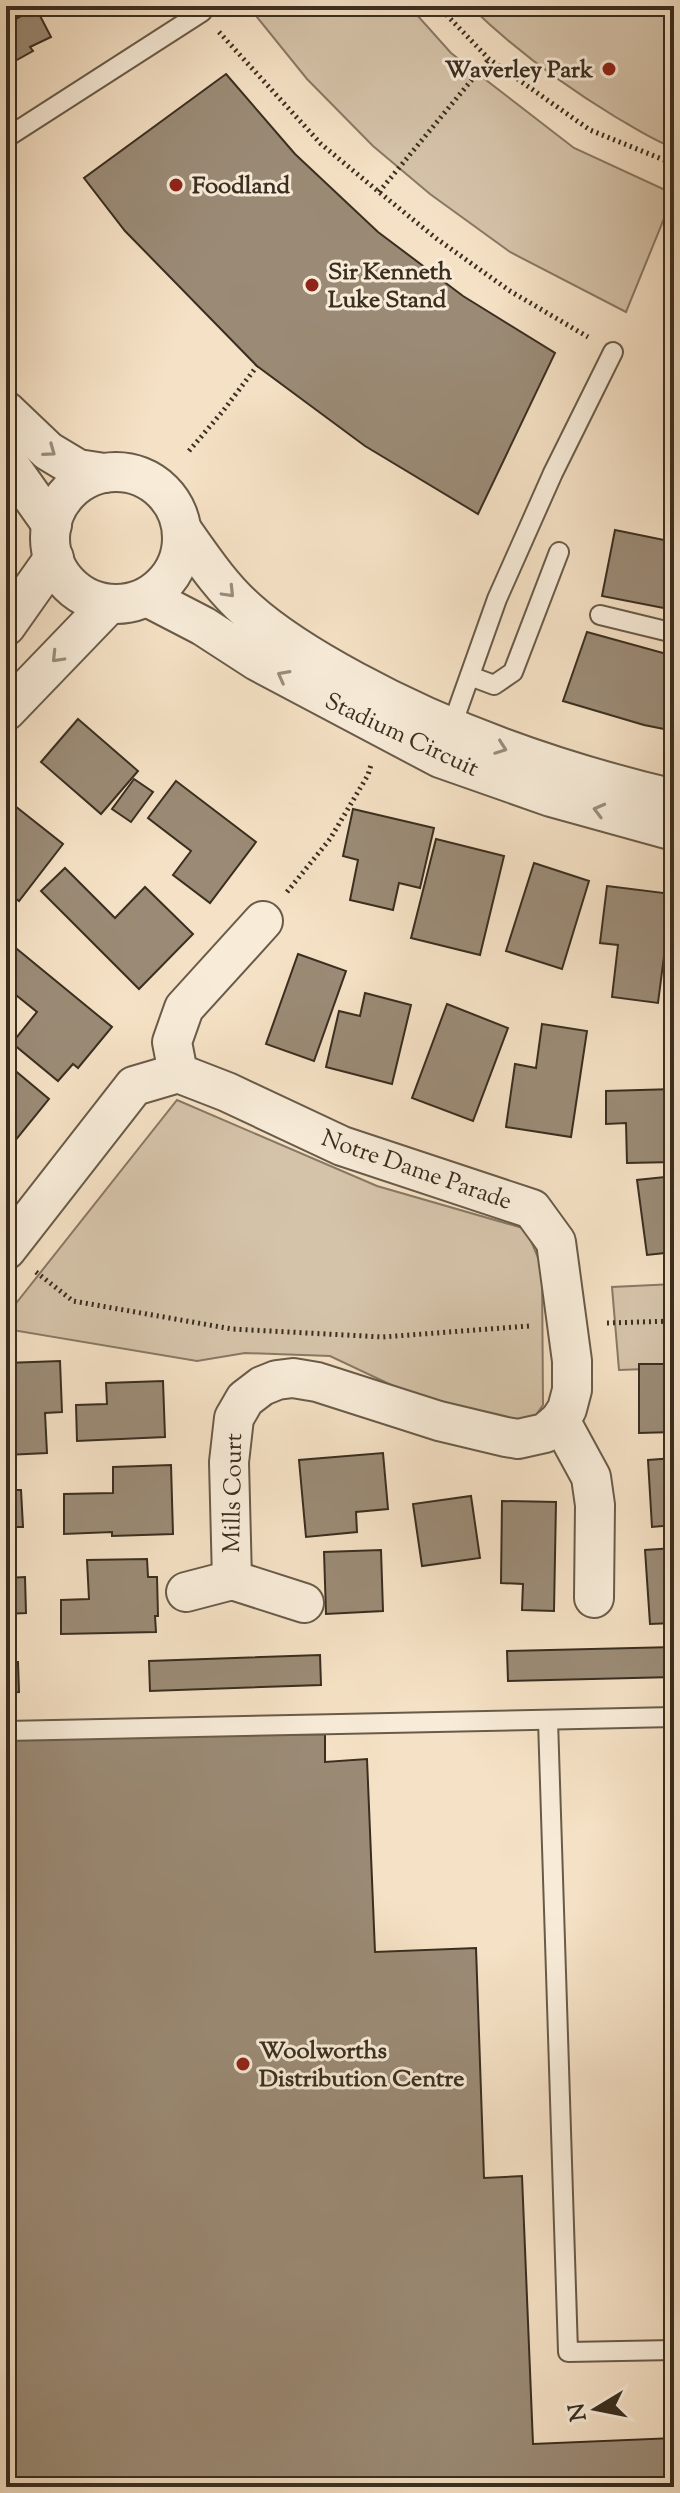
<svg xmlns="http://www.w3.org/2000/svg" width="680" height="2493" font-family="'Sorts Mill Goudy',serif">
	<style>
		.green { fill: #d5c3a9; stroke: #887864; stroke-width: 2 }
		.building { fill: #9b8b76; stroke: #3a2e20; stroke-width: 2 }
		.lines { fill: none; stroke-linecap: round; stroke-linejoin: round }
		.lane-casing { stroke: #695b49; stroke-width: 22 }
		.street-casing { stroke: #695b49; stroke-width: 42 }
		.path { stroke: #3a2e20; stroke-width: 5; stroke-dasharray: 2 4; stroke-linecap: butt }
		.lane { stroke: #f8ecd9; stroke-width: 18 }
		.street { stroke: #f8ecd9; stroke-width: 38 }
		.oneway { stroke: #998d7c }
		.poi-dot { fill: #8f2418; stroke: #f8ecd9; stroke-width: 3 }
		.labels { text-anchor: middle; stroke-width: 6; stroke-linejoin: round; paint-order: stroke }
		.poi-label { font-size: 24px; font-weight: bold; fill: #3a2e20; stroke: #f8ecd9; text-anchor: start }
		.street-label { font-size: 24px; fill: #3a2e20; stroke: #f8ecd9 }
	</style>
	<rect width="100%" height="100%" fill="#f5e1c5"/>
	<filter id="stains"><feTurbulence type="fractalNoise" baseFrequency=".0025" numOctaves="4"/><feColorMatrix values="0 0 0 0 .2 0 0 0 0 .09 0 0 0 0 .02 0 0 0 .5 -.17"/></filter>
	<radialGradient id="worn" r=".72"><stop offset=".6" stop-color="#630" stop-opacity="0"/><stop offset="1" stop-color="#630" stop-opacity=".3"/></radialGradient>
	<g class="green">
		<path d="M248 6H409L451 53 574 148 674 194 626 312 510 252 430 194 373 146 307 79Z"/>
		<path d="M470 6H674V148C652 140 633 127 614 116 560 83 515 50 470 6Z"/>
		<path d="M177 1100 377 1186 526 1229 542 1267 543 1405 527 1428 474 1424 330 1356 245 1353 197 1361 6 1329V1316Z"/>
		<path d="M674 1284V1368L619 1370 612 1287Z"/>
	</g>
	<g class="building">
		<path d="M88 6H114L92 15Z"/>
		<path d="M36 8 51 37 30 47 33 51 15 61 12 56 6 59V24Z"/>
		<path d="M226 74 295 154 378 232 463 296 555 353 478 514 365 446 257 366 125 231 84 178Z"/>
		<path d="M674 320V351L665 348Z"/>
		<path d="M615 530 674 542V610L602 596Z"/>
		<path d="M587 632 674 656V731L644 725 563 701Z"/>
		<path d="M78 719 138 771 101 814 41 762Z"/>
		<path d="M134 779 153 792 131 822 112 809Z"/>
		<path d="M176 781 256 842 210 903 173 875 191 851 148 818Z"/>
		<path d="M10 802 63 844 19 901 6 891V807Z"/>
		<path d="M353 809 434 828 420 888 399 883 393 910 350 900 358 860 343 856Z"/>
		<path d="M436 839 504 856 480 955 411 938Z"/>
		<path d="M534 863 589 881 562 969 506 951Z"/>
		<path d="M65 868 115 918 145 887 193 934 139 989 41 891Z"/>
		<path d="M607 886 672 894 658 1003 612 997 618 945 600 943Z"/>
		<path d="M6 940 112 1027 78 1068 73 1064 58 1081 12 1043 37 1012 6 987Z"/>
		<path d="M298 954 346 971 314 1061 266 1044Z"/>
		<path d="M365 993 411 1005 392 1084 326 1067 339 1011 360 1016Z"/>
		<path d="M447 1004 508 1028 473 1121 412 1098Z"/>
		<path d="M542 1024 587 1031 571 1137 506 1127 515 1064 536 1068Z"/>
		<path d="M6 1063 49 1099 6 1152Z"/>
		<path d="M674 1089V1162L627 1163 626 1123 606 1124V1091Z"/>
		<path d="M674 1176V1252L647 1255 637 1180Z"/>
		<path d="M60 1361 62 1412 45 1413 47 1453 6 1455V1363Z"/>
		<path d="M639 1364H674V1432L639 1433Z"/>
		<path d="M163 1381 165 1437 77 1441 76 1405 107 1404 106 1383Z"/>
		<path d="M383 1453 388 1509 356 1512 357 1532 306 1537 299 1460Z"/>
		<path d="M674 1458V1525L652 1527 648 1460Z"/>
		<path d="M171 1465 173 1534 112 1536V1532L64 1534V1494L113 1493V1467Z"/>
		<path d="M6 1490H21L23 1527H6Z"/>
		<path d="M471 1496 480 1558 422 1566 413 1504Z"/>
		<path d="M502 1501 556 1502 554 1611 522 1610 523 1584 501 1583Z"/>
		<path d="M674 1548V1623L650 1624 645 1550Z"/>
		<path d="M381 1550 383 1611 326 1614 324 1552Z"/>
		<path d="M147 1559 148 1577H157L158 1616H155L156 1632 61 1634V1600L89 1599 87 1560Z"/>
		<path d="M25 1577 26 1613 6 1614V1578Z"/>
		<path d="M674 1647V1677L508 1681 507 1651Z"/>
		<path d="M320 1655 321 1685 150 1691 149 1661Z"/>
		<path d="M6 1662H18L19 1692 6 1693Z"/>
		<path d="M325 1734V1762L367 1759 375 1952 476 1948 484 2178 522 2176 533 2444 674 2438V2487H6V1739Z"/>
	</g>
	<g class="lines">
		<defs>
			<g id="lane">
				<path d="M6 138 202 12"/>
				<path d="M600 615 674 633"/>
				<path d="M470 676 494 685 513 672 559 552"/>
				<path d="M450 731 497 599 553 473 613 352"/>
				<path d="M548 1720 568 2352 674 2350"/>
				<path d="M6 1731 674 1717"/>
			</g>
			<g id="street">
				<path d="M6 411 48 451 78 469 104 473"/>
				<path d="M6 460 52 525"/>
				<circle cx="116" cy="538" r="66"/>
				<path d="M182 530C202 558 221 587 247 610 278 638 317 661 354 681 455 736 563 773 674 799"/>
				<path d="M147 597 203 626 257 661 440 758 551 797 674 831"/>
				<path d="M6 626 54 558"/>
				<path d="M6 711 109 604"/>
				<path d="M178 1073 172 1042 184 1008 263 921"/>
				<path d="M6 1250 134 1086 178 1073 227 1092 342 1146 532 1209 556 1242 572 1361V1390L567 1409 560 1420 545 1433 518 1439 506 1437 439 1421 317 1382 293 1378 277 1380 262 1386 245 1399 234 1418 229 1462 232 1580"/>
				<path d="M560 1420 591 1477 595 1505 594 1598"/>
				<path d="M186 1592 232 1580 304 1603"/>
			</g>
		</defs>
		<use href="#lane" class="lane-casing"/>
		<use href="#street" class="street-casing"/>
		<g class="path">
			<path d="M438 6 489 59 590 130 674 164"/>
			<path d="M219 32 321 144 379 192 437 239 510 291 588 337"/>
			<path d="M379 192 489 59"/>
			<path d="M189 451 223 411 257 366"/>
			<path d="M287 892 330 839 368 775 371 765"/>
			<path d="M36 1272 73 1301 232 1329 383 1337 529 1326"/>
			<path d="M607 1323 674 1321"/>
		</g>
		<use href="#lane" class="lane"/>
		<use href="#street" class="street"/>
	</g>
	<defs><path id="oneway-chevron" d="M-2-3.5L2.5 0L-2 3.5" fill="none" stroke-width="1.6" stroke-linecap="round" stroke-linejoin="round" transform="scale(2)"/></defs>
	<g class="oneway">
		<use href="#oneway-chevron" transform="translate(50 451) rotate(36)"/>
		<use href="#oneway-chevron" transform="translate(229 592) rotate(46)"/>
		<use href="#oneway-chevron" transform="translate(57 657) rotate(134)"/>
		<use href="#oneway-chevron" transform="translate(283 676) rotate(-152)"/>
		<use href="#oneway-chevron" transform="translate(501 748) rotate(20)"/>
		<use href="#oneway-chevron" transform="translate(599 810) rotate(-165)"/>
	</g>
	<g class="poi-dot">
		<circle cx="609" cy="69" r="8"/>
		<circle cx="176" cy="185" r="8"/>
		<circle cx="312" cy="285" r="8"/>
		<circle cx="243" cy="2064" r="8"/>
	</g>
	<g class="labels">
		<g class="poi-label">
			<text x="593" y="77" text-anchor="end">Waverley Park</text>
			<text x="192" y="193">Foodland</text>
			<text x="328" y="279">Sir Kenneth<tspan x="328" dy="28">Luke Stand</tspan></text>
			<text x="259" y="2058">Woolworths<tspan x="259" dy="28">Distribution Centre</tspan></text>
		</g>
		<g class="street-label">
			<text transform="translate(402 734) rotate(25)" y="8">Stadium Circuit</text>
			<text transform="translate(417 1169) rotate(19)" y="8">Notre Dame Parade</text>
			<text transform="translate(232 1493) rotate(-89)" y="8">Mills Court</text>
		</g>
	</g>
	<rect width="680" height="2493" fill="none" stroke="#f5e1c5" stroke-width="32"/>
	<rect x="8" y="8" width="664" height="2477" fill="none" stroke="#3a2e20" stroke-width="4"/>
	<rect x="16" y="16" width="648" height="2461" fill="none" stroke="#3a2e20" stroke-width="2"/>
	<g transform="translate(596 2409) rotate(260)" stroke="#f8ecd9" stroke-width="6" paint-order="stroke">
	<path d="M0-6L14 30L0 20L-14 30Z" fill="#3a2e20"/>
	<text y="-12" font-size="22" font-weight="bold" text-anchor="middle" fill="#3a2e20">N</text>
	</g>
	<rect width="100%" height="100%" filter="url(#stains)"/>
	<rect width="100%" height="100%" fill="url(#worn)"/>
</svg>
